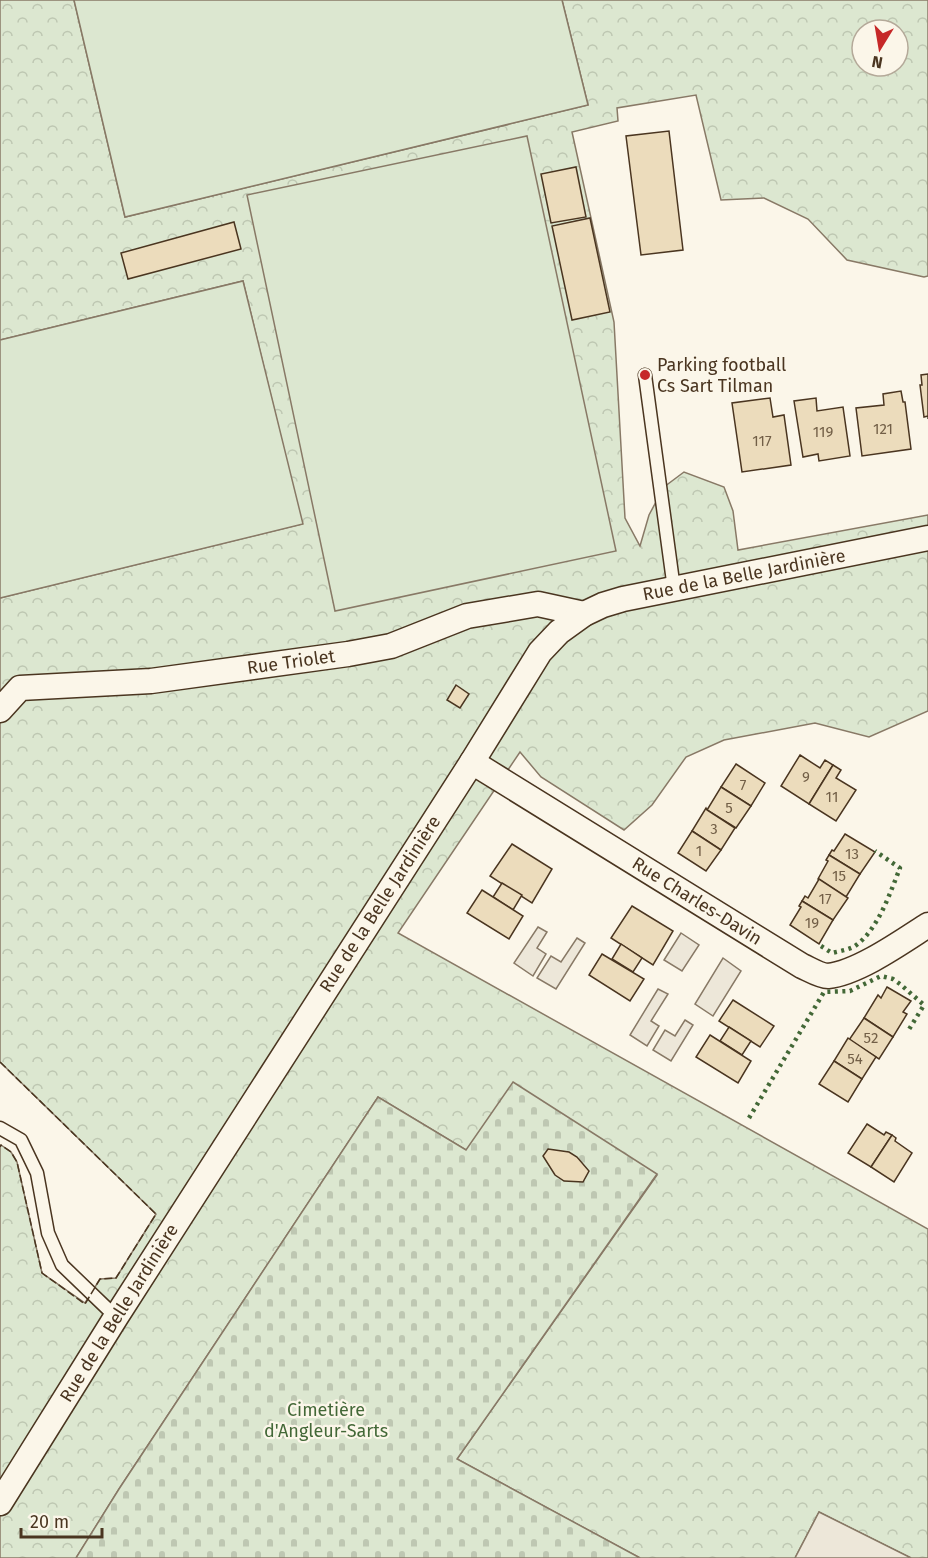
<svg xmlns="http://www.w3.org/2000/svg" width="928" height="1558" font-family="'Fira Sans',sans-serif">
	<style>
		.forest { fill: url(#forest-crowns); stroke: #887966; stroke-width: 1.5; fill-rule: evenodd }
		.cemetery { fill: url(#cemetery-stones); stroke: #887966; stroke-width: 1.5 }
		.pitch { fill: #dce7d0; stroke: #887966; stroke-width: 1.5 }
		.parking { fill: #ede7d9; stroke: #887966; stroke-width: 1.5 }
		.building { fill: #ecdcbc; stroke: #4a3520; stroke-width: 1.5 }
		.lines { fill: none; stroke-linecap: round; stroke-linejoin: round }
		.lane-casing { stroke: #4a3520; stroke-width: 15 }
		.street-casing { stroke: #4a3520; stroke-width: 27 }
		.lane { stroke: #fbf6e9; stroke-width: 12 }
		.street { stroke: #fbf6e9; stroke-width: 24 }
		.hedge { stroke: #436837; stroke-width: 4.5; stroke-dasharray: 3 4.5; stroke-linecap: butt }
		.fence { stroke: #4a3520; stroke-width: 1.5; stroke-dasharray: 8 3; stroke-linecap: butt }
		.poi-dot { fill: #c62828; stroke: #fbf6e9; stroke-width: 2 }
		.labels { text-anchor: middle; stroke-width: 4.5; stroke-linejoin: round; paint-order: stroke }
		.number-label { font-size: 15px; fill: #725f47 }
		.poi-label { font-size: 18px; fill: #4a3520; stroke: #fbf6e9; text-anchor: start }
		.street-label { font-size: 18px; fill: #4a3520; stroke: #fbf6e9 }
		.park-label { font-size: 18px; fill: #436837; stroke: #fbf6e9 }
	</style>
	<defs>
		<pattern id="forest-crowns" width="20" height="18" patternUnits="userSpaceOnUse" patternTransform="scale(1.5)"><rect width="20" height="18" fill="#dce7d0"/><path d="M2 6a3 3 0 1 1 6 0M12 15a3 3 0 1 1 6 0" fill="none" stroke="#bec7b2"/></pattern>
		<pattern id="cemetery-stones" width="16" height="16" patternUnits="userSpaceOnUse" patternTransform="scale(1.5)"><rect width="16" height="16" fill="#dce7d0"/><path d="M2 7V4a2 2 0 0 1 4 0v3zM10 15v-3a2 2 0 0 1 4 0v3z" fill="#bec7b2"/></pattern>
	</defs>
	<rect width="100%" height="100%" fill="#fbf6e9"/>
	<path class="forest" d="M0 0H74L125 217 588 105 562 0H928V276L924 277 847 260 808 219 764 198 721 200 696 95 617 108 618 121 572 132 614 322 625 518 640 546 649 515 664 487 684 472 724 487 733 511 738 550 928 515V711L869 737 815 723 724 740 686 757 652 805 624 830 541 777 520 752 398 933 928 1229V1558H911L819 1512 795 1558H640L457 1459 657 1175 466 1150 378 1097 119 1489 76 1558H0V1147L1 1145 11 1152 17 1162 42 1273 85 1303 100 1279 116 1278 156 1214 0 1062V598L302 524 243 281 0 340ZM862 30H898V66H862Z"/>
	<path class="cemetery" d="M513 1082 657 1174 457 1459 640 1558H76L119 1489 378 1097 466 1150Z"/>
	<g class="pitch">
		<path d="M74 0H562L588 105 125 217Z"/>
		<path d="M527 136 616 551 335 611 247 195Z"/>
		<path d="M243 281 303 524 0 598V340Z"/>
	</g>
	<g class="parking">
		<path d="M538 927 547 932 537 948 546 954 533 976 514 963Z"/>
		<path d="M681 933 699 945 682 971 664 960Z"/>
		<path d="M577 938 585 943 556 989 537 978 551 956 561 962Z"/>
		<path d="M723 958 741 971 713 1016 695 1004Z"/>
		<path d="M658 989 668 994 651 1021 659 1026 647 1046 630 1035Z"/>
		<path d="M685 1020 693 1025 671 1061 653 1050 665 1030 675 1036Z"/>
		<path d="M819 1512 911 1558H795Z"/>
	</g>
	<g class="building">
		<path d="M669 131 683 250 641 255 626 136Z"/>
		<path d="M576 167 586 217 551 223 541 174Z"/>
		<path d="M590 218 610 312 572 320 552 226Z"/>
		<path d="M234 222 241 249 128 279 121 253Z"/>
		<path d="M928 374V419V416L924 417 920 385H922L921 375Z"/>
		<path d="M901 391 903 402H905L911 449 862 456 856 408 884 405 883 394Z"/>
		<path d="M770 398 773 417 784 415 791 465 742 472 732 403Z"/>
		<path d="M816 398 817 411 843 407 850 456 819 461 818 454 803 457 794 401Z"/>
		<path d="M456 685 469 694 460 708 447 700Z"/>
		<path d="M800 755 820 768 825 760 833 765 809 804 781 786Z"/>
		<path d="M736 764 765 783 751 806 721 787Z"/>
		<path d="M833 765 841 770 836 778 856 790 836 821 809 804Z"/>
		<path d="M721 787 751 806 736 828 707 810Z"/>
		<path d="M706 808 707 810 735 828 721 850 692 831Z"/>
		<path d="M692 831 721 850 706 871 678 853Z"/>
		<path d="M845 834 875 852 860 874 829 855 832 850 834 851Z"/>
		<path d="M512 844 552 869 532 903 490 876Z"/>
		<path d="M829 855 860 874 846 897 818 879 828 861 826 860Z"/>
		<path d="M819 879 848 898 833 920 802 901 805 896 808 898Z"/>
		<path d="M502 883 522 895 513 910 493 897Z"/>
		<path d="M482 890 523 916 509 939 467 913Z"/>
		<path d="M802 901 833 920 819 944 790 925 801 907 799 906Z"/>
		<path d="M632 906 673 931 653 965 611 938Z"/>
		<path d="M621 944 642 958 633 972 612 959Z"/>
		<path d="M602 954 644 979 630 1001 589 975Z"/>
		<path d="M887 987 911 1001 903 1012 907 1014 893 1037 864 1018 878 995 881 998Z"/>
		<path d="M733 1000 774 1026 760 1047 719 1021Z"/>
		<path d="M864 1018 893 1037 879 1059 849 1040Z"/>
		<path d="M729 1027 751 1041 742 1055 720 1041Z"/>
		<path d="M710 1035 751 1061 738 1083 696 1057Z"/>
		<path d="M848 1038 876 1057 862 1079 834 1061Z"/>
		<path d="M834 1061 862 1079 848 1102 819 1084Z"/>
		<path d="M867 1124 884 1135 886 1132 892 1135 871 1167 848 1153Z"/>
		<path d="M892 1135 896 1138 895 1141 912 1153 894 1182 871 1167Z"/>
		<path d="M548 1149 569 1152 577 1157 589 1171 583 1182 564 1181 555 1175 543 1156Z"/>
	</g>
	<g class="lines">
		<defs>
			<g id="lane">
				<path d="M645 375 674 589"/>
				<path d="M0 1128 21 1140 37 1173 48 1233 62 1265 116 1317"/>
			</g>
			<g id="street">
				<path d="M0 710 20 688 151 681 348 654 391 646 467 616 538 604 584 614"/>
				<path d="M472 762 802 966C809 969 820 976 828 976 858 973 903 941 928 925"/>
				<path d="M0 1503 116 1317 472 762 540 652 559 632 584 614 603 605 623 599 928 538"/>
			</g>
		</defs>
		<use href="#lane" class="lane-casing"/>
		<use href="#street" class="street-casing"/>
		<use href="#lane" class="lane"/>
		<use href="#street" class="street"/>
		<g class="hedge">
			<path d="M821 946 832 953C840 951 848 950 855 946 878 930 890 893 900 868L875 851"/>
			<path d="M749 1118 824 992 850 991 881 976 893 979 900 984 924 1005 908 1031"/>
		</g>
		<path class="fence" d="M0 1062 156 1214 116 1278 100 1279 85 1304 42 1273 17 1162 11 1152 1 1145 0 1147"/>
	</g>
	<circle class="poi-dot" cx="645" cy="375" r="6"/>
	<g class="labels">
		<g class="number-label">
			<text x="883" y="434">121</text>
			<text x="823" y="437">119</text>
			<text x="762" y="446">117</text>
			<text x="806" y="782">9</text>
			<text x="743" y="790">7</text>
			<text x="832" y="802">11</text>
			<text x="729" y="813">5</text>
			<text x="714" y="834">3</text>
			<text x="699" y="856">1</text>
			<text x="852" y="859">13</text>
			<text x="839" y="881">15</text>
			<text x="825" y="904">17</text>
			<text x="812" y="928">19</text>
			<text x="871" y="1043">52</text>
			<text x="855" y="1064">54</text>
		</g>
		<g class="poi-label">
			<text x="657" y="371">Parking football<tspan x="657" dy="21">Cs Sart Tilman</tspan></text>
		</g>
		<g class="street-label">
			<text transform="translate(744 575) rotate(-11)" y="6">Rue de la Belle Jardinière</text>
			<text transform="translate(291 662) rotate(-8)" y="6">Rue Triolet</text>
			<text transform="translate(697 901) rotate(32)" y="6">Rue Charles-Davin</text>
			<text transform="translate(380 904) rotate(-57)" y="6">Rue de la Belle Jardinière</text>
			<text transform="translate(119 1313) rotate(-58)" y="6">Rue de la Belle Jardinière</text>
		</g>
		<g class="park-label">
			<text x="326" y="1416">Cimetière<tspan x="326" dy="21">d'Angleur-Sarts</tspan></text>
		</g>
	</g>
	<g transform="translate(880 48) rotate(191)"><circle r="28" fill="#fbf6e9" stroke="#b4a999" stroke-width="1.5"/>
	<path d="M0-4.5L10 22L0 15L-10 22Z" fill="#c62828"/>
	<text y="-9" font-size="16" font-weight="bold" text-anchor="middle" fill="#4a3520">N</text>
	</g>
	<path d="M21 1528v9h81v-9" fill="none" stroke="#4a3520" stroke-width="3"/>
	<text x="30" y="1528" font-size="18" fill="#4a3520" stroke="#fbf6e9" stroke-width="4.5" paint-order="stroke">20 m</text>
</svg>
